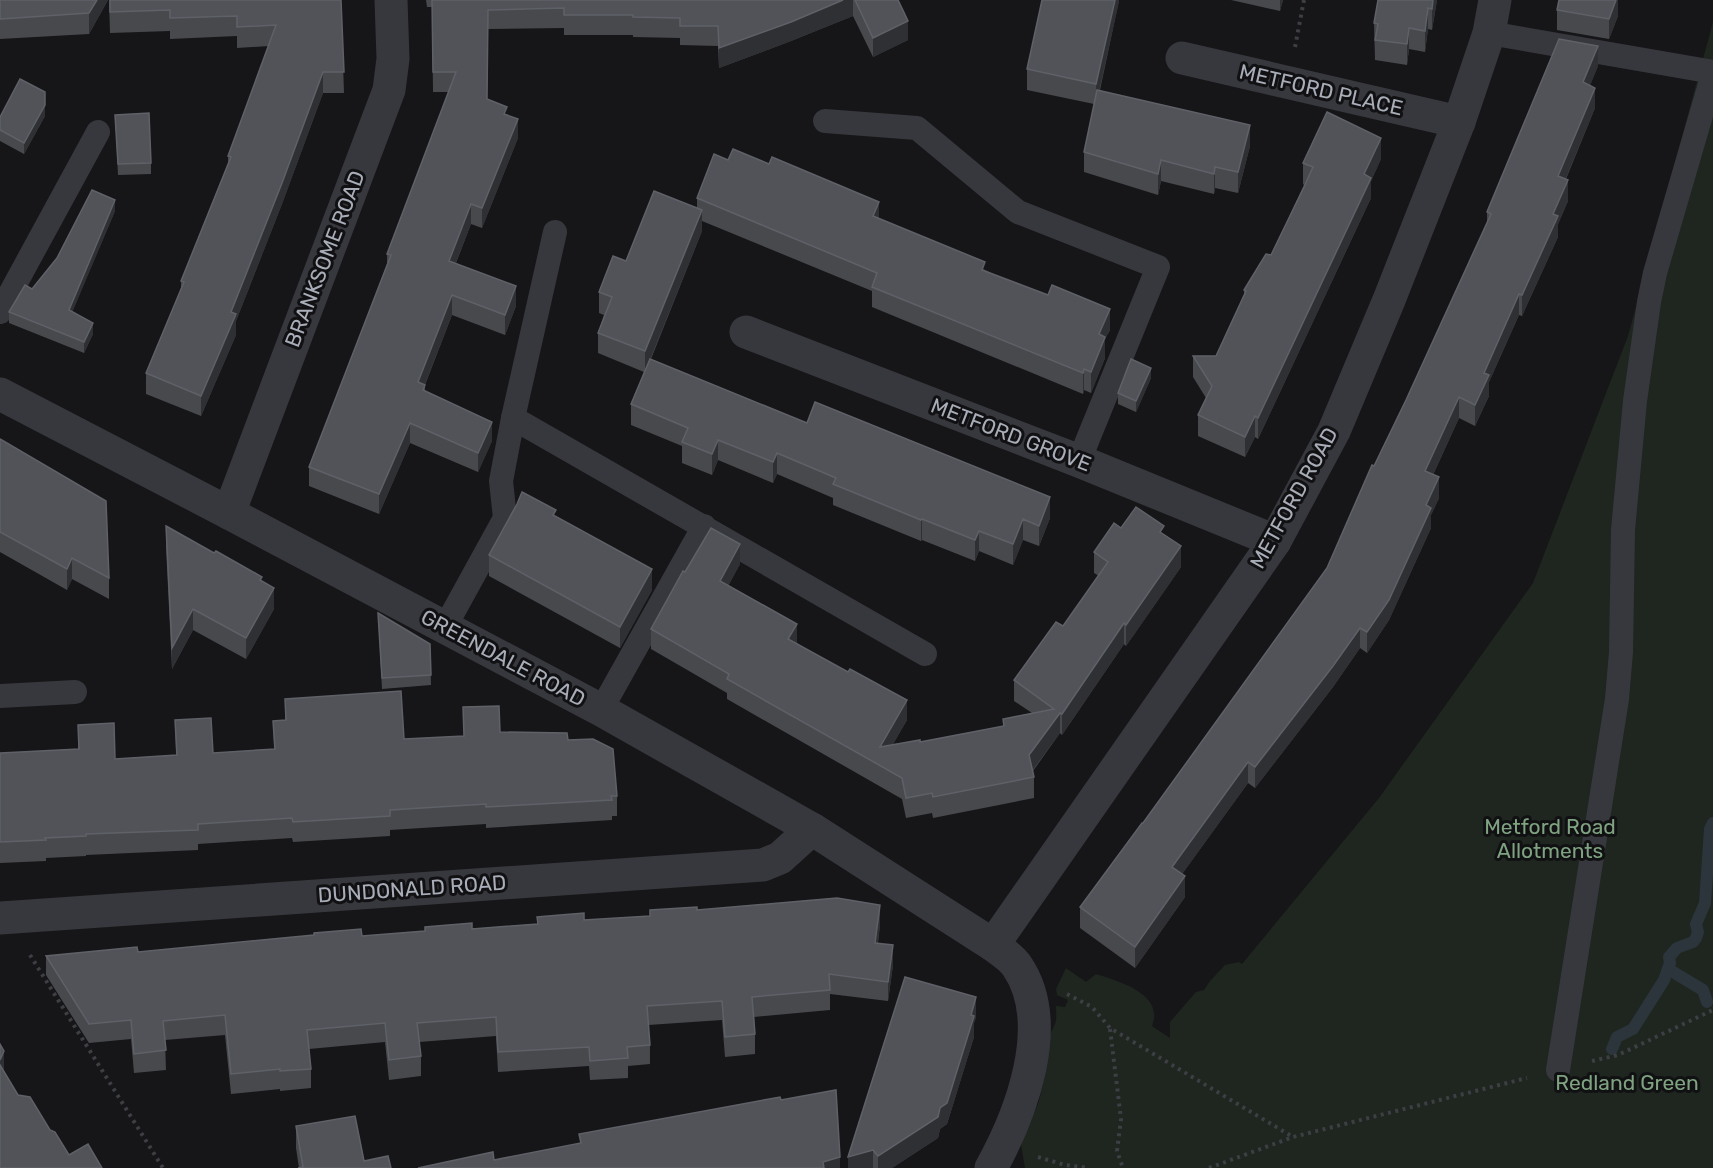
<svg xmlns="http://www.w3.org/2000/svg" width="1713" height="1168" font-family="Rubik,sans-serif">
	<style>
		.green { fill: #1e261f }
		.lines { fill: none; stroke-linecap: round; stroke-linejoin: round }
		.stream { stroke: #2c353c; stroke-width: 12 }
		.path { stroke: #3d3f44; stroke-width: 4; stroke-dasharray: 3 4.5; stroke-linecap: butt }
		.lane { stroke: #37383d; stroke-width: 24 }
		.street { stroke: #37383d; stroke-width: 33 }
		.wall { fill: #47494d }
		.shaded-wall { fill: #2f3033 }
		.building { fill: #525359; stroke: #5f6168; stroke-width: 1.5 }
		.labels { text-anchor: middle; stroke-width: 6; stroke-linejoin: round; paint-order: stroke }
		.street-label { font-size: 21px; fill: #a8adb8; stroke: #111113 }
		.park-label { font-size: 21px; fill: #7fa381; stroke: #111113 }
	</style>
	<rect width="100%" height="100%" fill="#161618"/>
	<path class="green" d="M1713 22V1168H1025L1020 1139C1030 1123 1039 1107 1042 1088 1044 1075 1041 1063 1044 1050 1046 1041 1051 1033 1055 1024 1057 1019 1056 1011 1056 1006L1065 1007 1068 1000 1057 995 1056 989 1066 968 1086 982 1096 974C1118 981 1165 994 1152 1026L1170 1038V1022L1196 992 1204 990 1210 981 1225 965 1239 962 1242 964 1379 798 1533 583 1628 336Z"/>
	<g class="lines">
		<g class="stream">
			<path d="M1668 969 1703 990 1707 1002"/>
			<path d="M1612 1049 1617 1037 1633 1029 1664 980 1670 963 1669 957 1677 948 1693 942 1696 938 1698 932 1696 924 1705 903 1710 829 1713 823"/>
		</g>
		<g class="path">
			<path d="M1295 47 1304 0"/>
			<path d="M30 955 163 1168"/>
			<path d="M1067 994 1092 1007 1110 1028 1293 1137"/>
			<path d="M1110 1029 1121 1119 1117 1151 1123 1168"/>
			<path d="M1592 1061 1618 1055 1713 1010"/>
			<path d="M1038 1157 1065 1165 1089 1168"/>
			<path d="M1209 1168 1293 1137 1527 1078"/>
		</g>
		<g class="lane">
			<path d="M1489 33 1713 72"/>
			<path d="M825 121 917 128 1018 212 1158 267 1079 461"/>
			<path d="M0 312 98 132"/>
			<path d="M513 418 925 654"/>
			<path d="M445 627 505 518 501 481 513 418 555 232"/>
			<path d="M0 696 75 692"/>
			<path d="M601 710 704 526"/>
			<path d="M1558 1070 1617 699 1621 652 1623 530 1635 401 1649 302 1655 273 1713 74"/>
		</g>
		<g class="street">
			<path d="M1182 58 1459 122"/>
			<path d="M746 332 1079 461 1275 541"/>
			<path d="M0 394 229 513 601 710 812 829 993 945C1001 951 1012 958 1017 966 1056 1023 1021 1114 991 1168"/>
			<path d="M229 513 389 90 393 59 391 0"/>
			<path d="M0 918 763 865 780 858 812 829"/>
			<path d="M993 945 1275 541 1334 431 1389 300 1459 122 1489 33 1495 0"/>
		</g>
	</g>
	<g class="wall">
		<path d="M0 0H108L89 34 0 39Z"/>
		<path d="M109 0H341L344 93H323L282 204 236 321V335L201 416 146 394V373L181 289V281L228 163V156L269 46 237 48V36L170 39V31L110 33Z"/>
		<path d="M426 0H898L908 40 873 57 853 16 791 41 719 68 718 46 680 45V38L633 37V35H564V28L488 29 487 99 507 115 518 138 482 228 471 224 456 263 516 306 505 335 452 315 425 385V391L492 441 478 472 410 443 379 514 309 486V467L387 265V254L449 92H433L432 7H427Z"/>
		<path d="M1119 0 1100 90 1250 146 1238 193 1215 188 1214 194 1161 181 1158 195 1084 172V152L1094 104 1027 90V69Z"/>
		<path d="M1231 0H1283L1280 11Z"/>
		<path d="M1437 0 1432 30 1428 29 1425 52 1409 49 1407 65 1375 60 1374 23Z"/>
		<path d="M1618 0V16L1609 39 1557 30V10Z"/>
		<path d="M1598 66 1590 85 1595 108 1566 179 1568 201 1558 224V237L1522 316 1519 315 1489 382V396L1475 426 1459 418 1433 475 1439 498 1431 515V528L1389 620 1367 653 1360 648 1333 687 1255 788 1248 783 1182 874 1185 897 1135 968 1080 928V907L1143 823 1327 568 1374 466 1406 400 1487 223V212Z"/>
		<path d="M115 115 151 163V174L118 175Z"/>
		<path d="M45 116 24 154 0 141V117Z"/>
		<path d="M1381 159 1371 181V198L1258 439 1255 437 1245 457 1198 436V415L1206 398 1193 377V356H1216L1244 296V290L1271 255 1304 185 1303 184V163Z"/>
		<path d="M728 160 879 219 1110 330 1105 339V358L1091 393 1084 390 1083 394 872 307V291L702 221V231L651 359 807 423 1050 518 1039 546 1023 540 1013 565 979 551 975 561 922 540 921 541 833 505V498L777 474 773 483 718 460 712 475 682 463V446L631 425V404L644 372 598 353V333L604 315 599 313V292L626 261 697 208V198Z"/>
		<path d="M115 211 72 312 93 334 84 353 9 323V312Z"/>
		<path d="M1151 378 1136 412 1118 404V393Z"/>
		<path d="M0 439 109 578V599L72 579 67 590 0 552Z"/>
		<path d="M556 516 652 590 620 648 489 576V555Z"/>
		<path d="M166 526 262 582 274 609 246 659 193 630 172 669 166 547Z"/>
		<path d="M1121 528 1164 534 1181 567 1126 646 1124 644 1062 735 1060 733 1033 771 1034 777V798L933 818 932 813 906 818 902 799 727 699V693L651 649V629L685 572 740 564 728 586 797 643 907 720 893 744 920 742 1003 726V719L1032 713 1014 701V680L1063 626 1099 576 1094 573V552Z"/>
		<path d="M378 613 430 644 431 685 382 689Z"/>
		<path d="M285 699 404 739 464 736 500 732 568 740 617 796V816H612V820L486 828V824L390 830V836L293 842 292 838 198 844V850L86 855V856L46 858V861L0 863V753L78 749V725L115 759 176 755 175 720 213 753 274 749 273 721H285Z"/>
		<path d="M697 910 880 925 878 943 893 965 888 1001 830 994V1010L754 1017 755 1034V1054L725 1057 722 1020 648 1025 650 1045V1064L628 1066V1078L590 1080 589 1066 498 1072 496 1036 419 1042 421 1056V1076L389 1080 385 1042 309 1049 311 1069V1088L280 1091V1089L231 1094 225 1035 165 1040 166 1070 134 1073 131 1039 89 1043 46 975V956L138 952 537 924V917L584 920 650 916Z"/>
		<path d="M976 1017 974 1023V1037L947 1124 940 1129 938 1138 892 1168H848Z"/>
		<path d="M296 1126 364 1161 299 1168 296 1148Z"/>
	</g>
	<g class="shaded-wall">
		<path d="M97 0H108L89 34V13Z"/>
		<path d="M843 0H853V16L791 41 719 68V48Z"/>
		<path d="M1115 0H1119V2L1096 105V84Z"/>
		<path d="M1280 0H1283L1280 11Z"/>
		<path d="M1433 0H1437L1432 30V9Z"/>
		<path d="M1616 0H1618V16L1609 39V19Z"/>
		<path d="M1428 8V29L1425 52V31Z"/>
		<path d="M908 21V40L873 57V38Z"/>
		<path d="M1409 28V49L1407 65V44Z"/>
		<path d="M1598 46V66L1583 103V82Z"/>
		<path d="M323 72V93L282 204 236 321V335L201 416V396L231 312Z"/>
		<path d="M1595 88V108L1558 197V176Z"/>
		<path d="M45 105V116L24 154V143Z"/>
		<path d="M518 119V138L482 228V208Z"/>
		<path d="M1250 125V146L1238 193V172Z"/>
		<path d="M1381 138V159L1371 181V198L1258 439V418L1364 174Z"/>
		<path d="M1161 160V181L1158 195V174Z"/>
		<path d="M1215 167V188L1214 194V174Z"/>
		<path d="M1568 180V201L1558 224V237L1522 316V295L1553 214Z"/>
		<path d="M115 200V211L69 320V310Z"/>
		<path d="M879 202V223L873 216Z"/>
		<path d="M471 204V224L449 280V261Z"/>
		<path d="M702 210V231L645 372V351Z"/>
		<path d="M516 286V306L505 335V315Z"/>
		<path d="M1519 294V315L1489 382V396L1475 426V405L1484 373Z"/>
		<path d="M452 295V315L418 402V382Z"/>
		<path d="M1110 309V330L1105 339V358L1091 393V372L1099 334Z"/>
		<path d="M93 323V334L84 353V342Z"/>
		<path d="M1151 368V378L1136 412V401Z"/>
		<path d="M1084 369V390L1083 394V373Z"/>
		<path d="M1459 397V418L1425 492V471Z"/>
		<path d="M1255 416V437L1245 457V437Z"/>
		<path d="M492 422V441L478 472V453Z"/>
		<path d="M410 423V443L379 514V494Z"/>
		<path d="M718 440V460L712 475V454Z"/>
		<path d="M777 453V474L773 483V462Z"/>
		<path d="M1439 477V498L1431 515V528L1389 620 1367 653V632Z"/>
		<path d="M1050 497V518L1039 546V526Z"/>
		<path d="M922 519V540L921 541V520Z"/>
		<path d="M1023 519V540L1013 565V544Z"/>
		<path d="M979 531V551L975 561V540Z"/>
		<path d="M740 544V564L720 601V581Z"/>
		<path d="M1181 546V567L1126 646V625Z"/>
		<path d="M72 558V579L67 590V569Z"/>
		<path d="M652 569V590L620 648V627Z"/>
		<path d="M274 588V609L246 659V638Z"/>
		<path d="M193 609V630L172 669V648Z"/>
		<path d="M1124 623V644L1062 735V714Z"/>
		<path d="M797 624V644L788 639Z"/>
		<path d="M1360 628V648L1333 687 1255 788V767Z"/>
		<path d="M907 700V720L880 767V747Z"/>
		<path d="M1060 713V733L1029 775V755Z"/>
		<path d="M1248 762V783L1172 888V867Z"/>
		<path d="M1185 876V897L1135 968V947Z"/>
		<path d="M880 905V925L875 962V943Z"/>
		<path d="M893 945V965L888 1001V982Z"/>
		<path d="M976 997V1017L974 1023V1037L947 1124 940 1129 938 1138 892 1168H878V1156L940 1108Z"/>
		<path d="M4 1051V1072L0 1081V1060Z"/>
		<path d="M873 1150V1168H848V1157Z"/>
		<path d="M840 1157V1168H823V1162Z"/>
	</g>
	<g class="building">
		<path d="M0 0H97L89 13 0 19Z"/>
		<path d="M110 0H341L344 72H323L282 183 231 312 236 314 201 396 146 373 184 282 181 281 231 157 228 156 276 25 237 27V16L170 18V10L110 12Z"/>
		<path d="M432 0H843L791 22 719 48 718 26H680V18L633 17V15H564V8L488 10 487 99 507 107 504 114 518 119 482 208 471 204 449 261 516 286 505 315 452 295 418 382 425 385 423 390 492 422 478 453 410 423 379 494 309 467 391 255 387 254 456 72H433Z"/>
		<path d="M855 0H898L908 21 873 38Z"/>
		<path d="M1042 0H1115L1096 84 1027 69Z"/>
		<path d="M1378 0H1433L1432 9 1428 8 1425 31 1409 28 1407 44 1375 40 1378 24 1374 23Z"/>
		<path d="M1559 0H1616L1609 19 1557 10Z"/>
		<path d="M1559 39 1598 46 1583 82 1595 88 1558 176 1568 180 1553 214 1558 216 1522 295 1519 294 1484 373 1489 375 1475 405 1459 397 1425 471 1439 477 1426 505 1431 508 1389 600 1367 632 1360 628 1333 666 1255 767 1248 762 1172 867 1185 876 1135 947 1080 907 1142 823H1143L1327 568 1372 465 1374 466 1406 400 1491 214 1487 212Z"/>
		<path d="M20 79 45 92V105L24 143 0 130V117Z"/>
		<path d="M1097 90 1250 125 1238 172 1215 167 1214 174 1161 160 1158 174 1084 152Z"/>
		<path d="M1327 112 1381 138 1364 174 1371 178 1258 418 1255 416 1245 437 1198 415 1212 386 1193 356H1216L1246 291 1244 290 1266 254 1271 255 1304 187 1313 167 1303 163Z"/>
		<path d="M149 113 151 163 118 164 115 115Z"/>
		<path d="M733 149 769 164 772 157 879 202 873 216 985 262 982 270 1048 295 1052 285 1110 309 1099 334 1105 337 1091 372 1084 369 1083 373 872 287 877 273 697 198 714 154 728 160Z"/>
		<path d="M92 190 115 200 69 310 93 323 84 342 9 312 25 285 32 289 57 258Z"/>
		<path d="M654 191 702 210 645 351 598 333 612 297 599 292 613 256 626 261Z"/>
		<path d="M650 359 807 423 815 402 1050 497 1039 526 1023 519 1013 544 979 531 975 540 922 519 921 520 833 484 836 478 777 453 773 462 718 440 712 454 682 442 688 428 631 404Z"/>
		<path d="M1131 359 1151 368 1136 401 1118 393Z"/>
		<path d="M0 439 106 501 109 578 72 558 67 569 0 532Z"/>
		<path d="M522 492 556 510 553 515 652 569 620 627 489 555 517 504Z"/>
		<path d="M1136 507 1164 526 1160 532 1181 546 1126 625 1124 623 1062 714 1060 713 1029 755 1034 777 933 797 932 793 906 798 902 778 727 679 729 674 651 629 683 571 685 572 711 528 740 544 720 581 797 624 788 639 848 672 850 669 907 700 880 747 920 740V742L1004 726 1003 719 1054 709 1014 680 1056 622 1063 626 1108 562 1094 552 1114 523 1121 528Z"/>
		<path d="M166 526 214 553 216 551 262 577 260 580 274 588 246 638 193 609 172 648Z"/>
		<path d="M378 613 430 644 431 675 382 678Z"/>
		<path d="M401 691 404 739 464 736 463 707 499 706 500 732 567 733 568 740 593 739 613 749 617 796H611L612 800 486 807V804L390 810V816L293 822 292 818 198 824V830L86 834V836L45 838 46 840 0 842V753L79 749 78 725 114 723 115 759 177 755 175 720 211 718 213 753 275 749 273 721 286 720 285 699Z"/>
		<path d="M837 898 880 905 875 943 893 945 888 982 829 974 830 990 752 997 755 1034 725 1037 722 1001 647 1006 650 1045 627 1047 628 1058 590 1061 589 1047 498 1052 496 1017 417 1023 421 1056 389 1060 385 1023 307 1030 311 1069 280 1071V1069L231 1074 225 1015 163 1021 166 1050 134 1054 131 1020 89 1024 46 956 137 947 138 952 314 935V933L361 929 362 936 425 931V927L472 923V929L538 924 537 917 560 915 584 913V920L650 916V910L697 907V910Z"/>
		<path d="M905 977 976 997 971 1015 974 1016 947 1103 940 1108 938 1117 878 1156 873 1150 848 1157Z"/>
		<path d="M0 1044 4 1051 0 1060Z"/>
		<path d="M0 1065 18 1095 30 1097 50 1130 55 1132 69 1155 88 1144 102 1168H0Z"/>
		<path d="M836 1090 840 1157 823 1162 824 1168H418L493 1152 494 1160 581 1143 579 1134 780 1097 781 1100Z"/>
		<path d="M355 1116 364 1161 388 1156 391 1168H298L303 1167 296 1126Z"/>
	</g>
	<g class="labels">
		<g class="street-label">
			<text transform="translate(1321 90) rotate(13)" y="7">METFORD PLACE</text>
			<text transform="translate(325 259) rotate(-69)" y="7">BRANKSOME ROAD</text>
			<text transform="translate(1011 435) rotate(21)" y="7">METFORD GROVE</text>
			<text transform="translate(1294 498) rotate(-61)" y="7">METFORD ROAD</text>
			<text transform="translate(503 658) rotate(28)" y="7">GREENDALE ROAD</text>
			<text transform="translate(412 889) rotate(-4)" y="7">DUNDONALD ROAD</text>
		</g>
		<g class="park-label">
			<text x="1550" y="834">Metford Road<tspan x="1550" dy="24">Allotments</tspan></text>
			<text x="1627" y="1090">Redland Green</text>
		</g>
	</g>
</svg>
